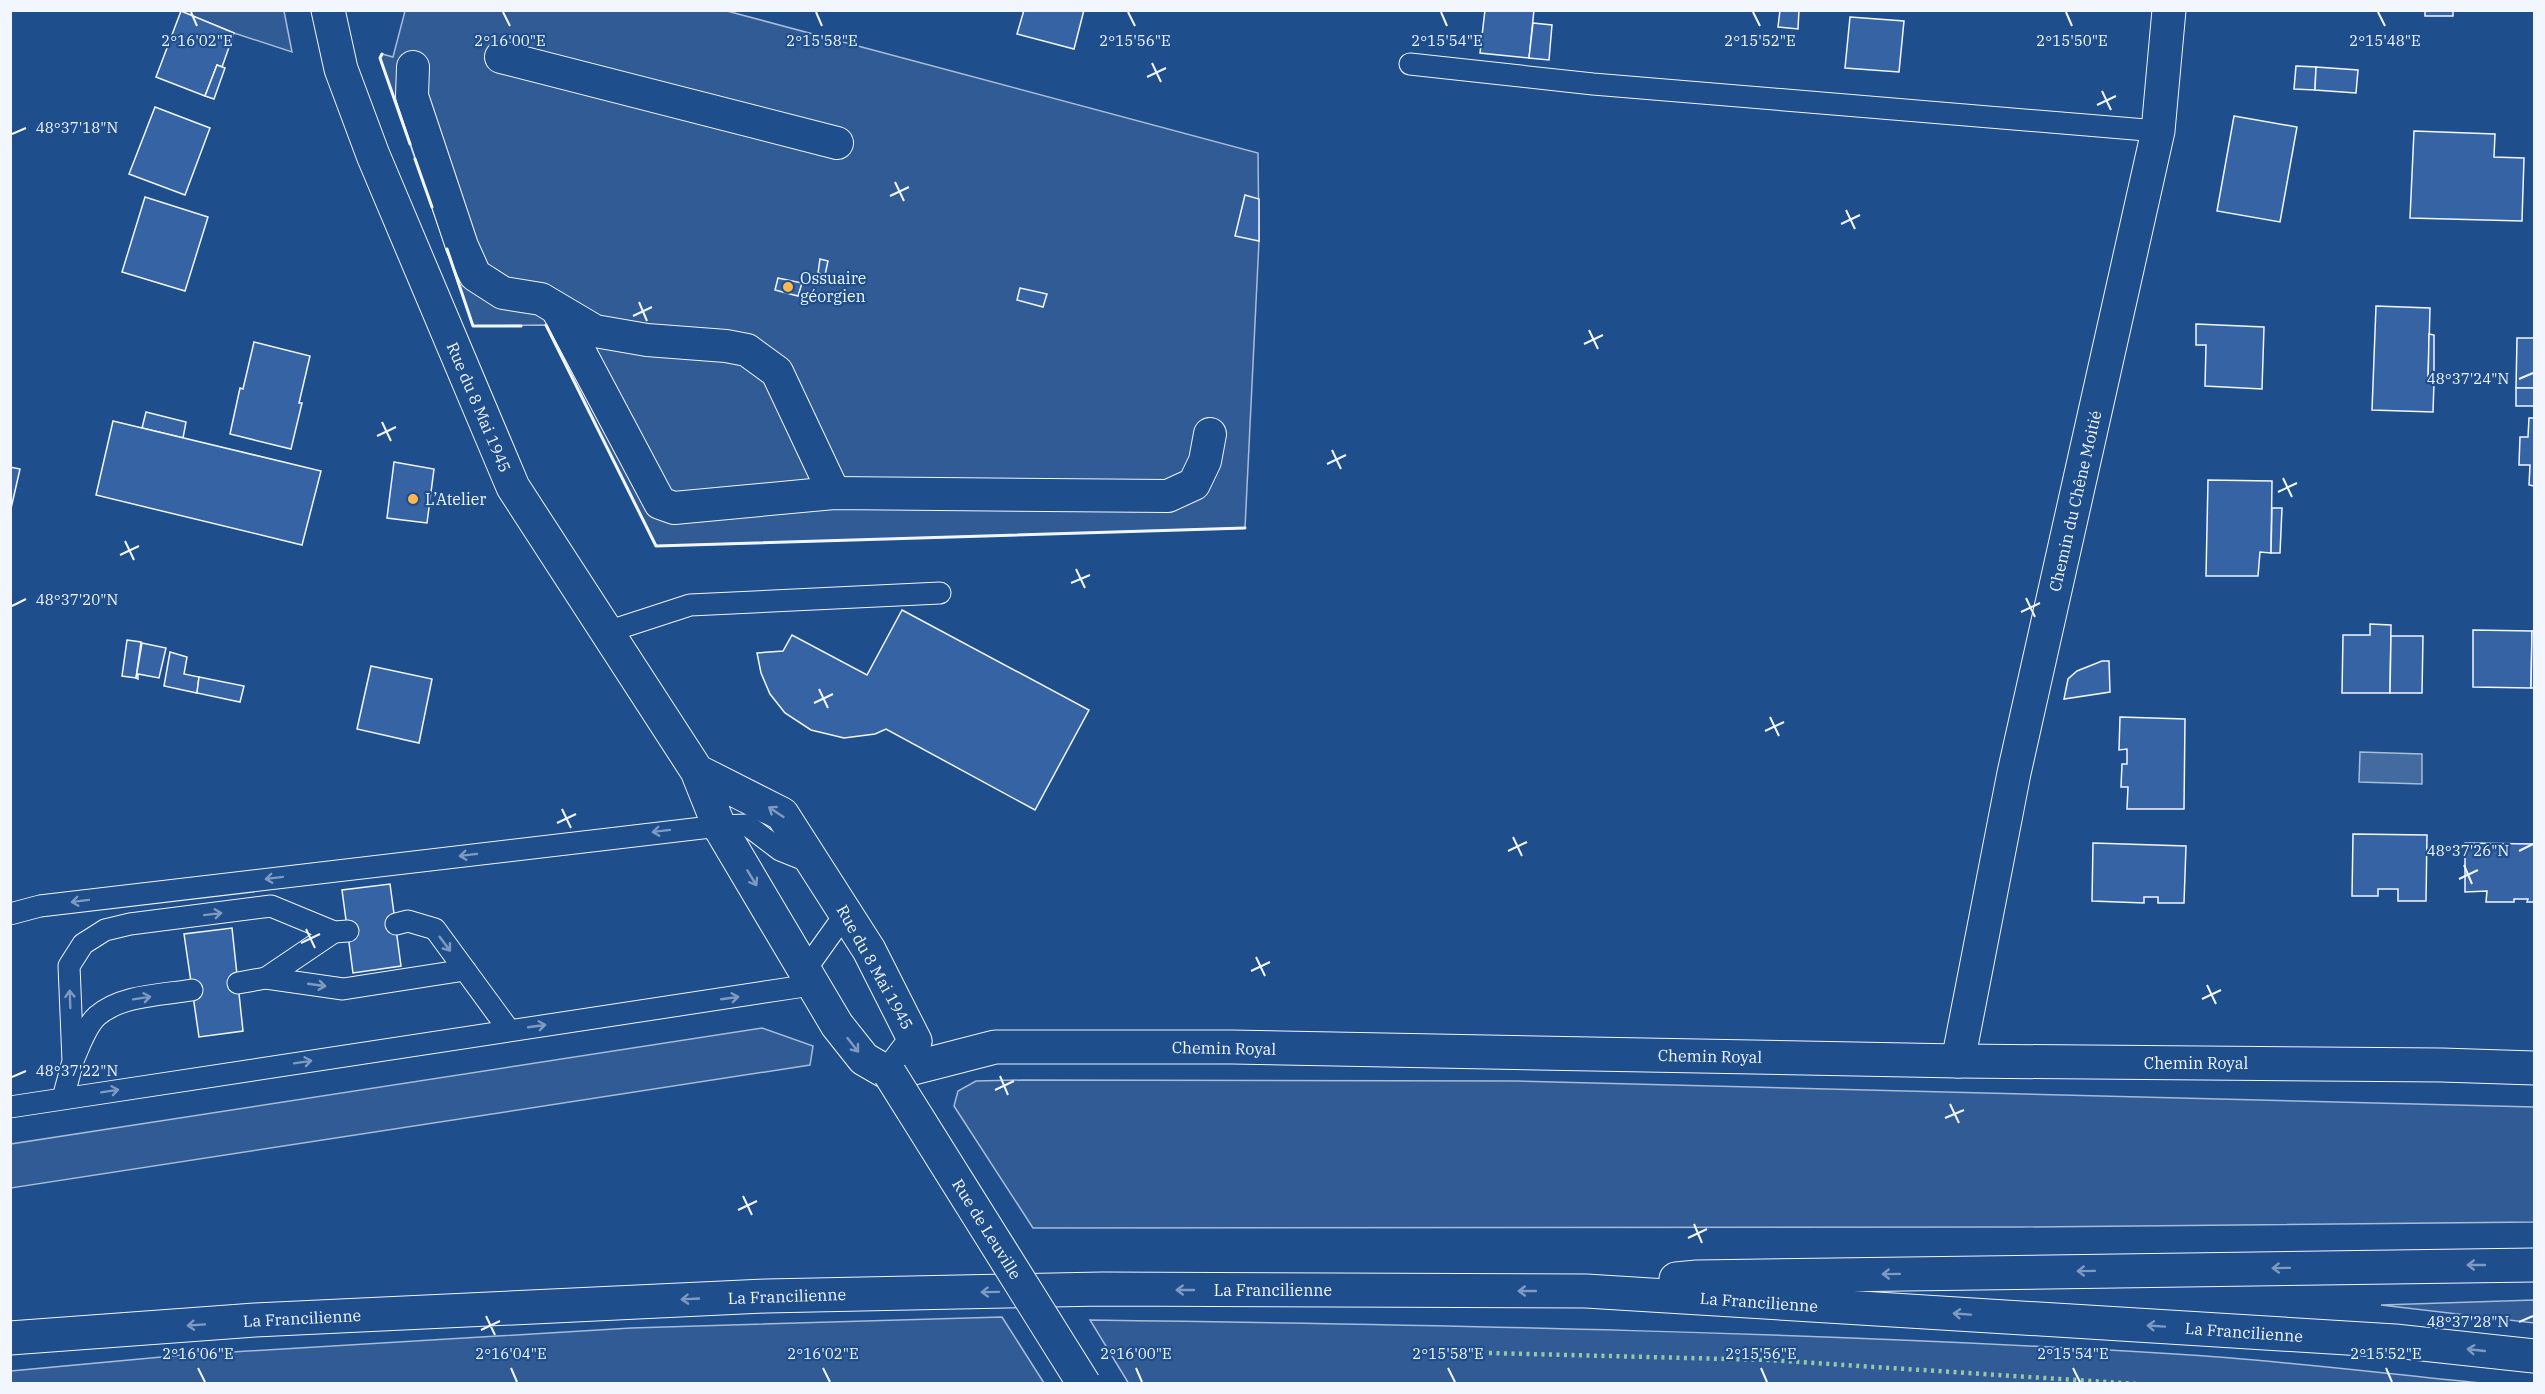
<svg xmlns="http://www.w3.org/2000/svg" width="2545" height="1394" font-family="'IBM Plex Serif',serif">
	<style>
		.green { fill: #305b95; stroke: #a8bbd7; stroke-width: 1.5 }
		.water { fill: #446ba0; stroke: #a8bbd7; stroke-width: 1.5 }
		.building { fill: #3563a3; stroke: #f2f6ff; stroke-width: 1.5 }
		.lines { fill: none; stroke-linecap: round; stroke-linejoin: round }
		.service-casing { stroke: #f2f6ff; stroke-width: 23 }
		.pedestrian-casing { stroke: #f2f6ff; stroke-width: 34 }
		.minor-casing { stroke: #f2f6ff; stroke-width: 35 }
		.tertiary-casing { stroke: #f2f6ff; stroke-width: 35 }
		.trunk-casing { stroke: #f2f6ff; stroke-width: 35 }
		.service { stroke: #1f4e8c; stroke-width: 21 }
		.pedestrian { stroke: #1f4e8c; stroke-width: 32 }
		.minor { stroke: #1f4e8c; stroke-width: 33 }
		.tertiary { stroke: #1f4e8c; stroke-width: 33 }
		.trunk { stroke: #1f4e8c; stroke-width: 33 }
		.tertiary-bridge-casing { stroke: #f2f6ff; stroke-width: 35; stroke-linecap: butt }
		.tertiary-bridge { stroke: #1f4e8c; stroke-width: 33 }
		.hedge { stroke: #97c8a6; stroke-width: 4.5; stroke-dasharray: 3 4.5; stroke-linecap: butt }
		.wall { stroke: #f2f6ff; stroke-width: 3 }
		.oneway { stroke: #7e9ac0 }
		.ticks { fill: none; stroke: #f2f6ff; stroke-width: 2 }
		.poi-dot { fill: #ffb74d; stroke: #1f4e8c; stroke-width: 2 }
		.labels { text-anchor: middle; stroke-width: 4.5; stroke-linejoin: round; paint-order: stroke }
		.poi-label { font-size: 16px; fill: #f2f6ff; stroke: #1f4e8c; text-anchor: start }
		.street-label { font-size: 16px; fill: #f2f6ff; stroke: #1f4e8c }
		.ticks-label { font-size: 15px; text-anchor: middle; fill: #f2f6ff; stroke: #1f4e8c; stroke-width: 4.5; stroke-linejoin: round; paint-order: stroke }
	</style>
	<rect width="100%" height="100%" fill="#1f4e8c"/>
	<g class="green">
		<path d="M180 11H284L292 52 234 33Z"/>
		<path d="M405 11H727L1258 153 1259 241 1245 528 656 546 546 325 473 326 380 58 382 54 393 57Z"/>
		<path d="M762 1028 813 1046 810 1065 11 1188V1144Z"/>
		<path d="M1023 1080 1518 1081 2534 1107V1222L2021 1227 1033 1228 954 1106 958 1091 976 1081Z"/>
		<path d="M2534 1300V1323L2381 1305Z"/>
		<path d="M1002 1317 1044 1383H11V1371L183 1355 631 1328Z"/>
		<path d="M1090 1320C1452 1325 1814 1332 2175 1354 2277 1360 2379 1373 2481 1383L1129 1384Z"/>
	</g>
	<path class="water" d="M2360 752 2422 754V784L2359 782Z"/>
	<g class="building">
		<path d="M1024 10H1084L1074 49 1017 34Z"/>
		<path d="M1485 10H1534L1529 58 1480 53Z"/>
		<path d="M1780 10H1799L1798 29 1778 27Z"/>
		<rect x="2425" y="10" width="28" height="6"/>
		<path d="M181 11 234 33 222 67 217 65 205 96 156 77Z"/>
		<path d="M1850 17 1904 21 1899 72 1845 68Z"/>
		<path d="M1533 23 1552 25 1549 60 1529 58Z"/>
		<path d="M217 65 225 68 214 99 205 96Z"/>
		<path d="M2296 66 2316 67 2315 90 2294 89Z"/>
		<path d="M2316 67 2358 70 2356 93 2315 90Z"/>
		<path d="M155 107 210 128 185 195 129 174Z"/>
		<path d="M2234 116 2297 127 2280 222 2217 211Z"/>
		<path d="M2414 131 2495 134 2494 157 2524 158 2522 221 2410 218Z"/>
		<path d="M1245 195 1259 199V241L1235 236Z"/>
		<path d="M145 197 208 217 185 291 122 272Z"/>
		<path d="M820 259 828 261 825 275 818 273Z"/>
		<path d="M778 278 802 283 798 296 775 290Z"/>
		<path d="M1020 288 1047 294 1043 307 1017 300Z"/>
		<path d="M2376 306 2430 308 2428 383 2434 382 2433 412 2372 410Z"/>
		<path d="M2196 324 2264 327 2262 389 2205 386 2206 345H2196Z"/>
		<path d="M2429 334 2434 335V382L2428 383Z"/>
		<path d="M2517 338H2534V388H2516Z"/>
		<path d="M254 342 310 356 299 403H302L291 449 230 434 240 388 243 389Z"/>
		<rect x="2516" y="388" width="18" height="18"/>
		<path d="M146 412 186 422 183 438 142 428Z"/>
		<path d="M2529 418H2534V486L2529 485 2530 465H2519L2520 437H2528Z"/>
		<path d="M113 421 321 471 302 545 96 495Z"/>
		<path d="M394 462 434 469 427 523 387 518Z"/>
		<path d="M10 467 20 469 10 513Z"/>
		<path d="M2208 480 2272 481 2271 553 2260 552 2258 576H2206Z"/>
		<path d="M2272 508H2282L2280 553H2271Z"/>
		<path d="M902 610 1089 710 1035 810 886 729 875 734 844 738 811 730 785 713 770 694 761 673 757 653 783 651 792 635 867 675Z"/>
		<path d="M2370 624 2391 625 2390 693H2342L2343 635H2370Z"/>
		<path d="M2473 630 2532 631 2531 688 2473 687Z"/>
		<path d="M2532 631H2534V688H2531Z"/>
		<path d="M2391 636H2423L2422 693H2390Z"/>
		<path d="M127 640 141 642 136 678 122 676Z"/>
		<path d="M142 643 166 648 159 678 138 674V679L136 678Z"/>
		<path d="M170 652 187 657 184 674 199 677 197 693 164 686Z"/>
		<path d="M2102 661H2109L2110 692 2064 699 2068 679 2077 671Z"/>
		<path d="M371 666 432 679 419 743 357 729Z"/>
		<path d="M199 677 244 686 240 702 197 693Z"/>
		<path d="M2120 717 2185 719 2184 809H2127L2128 787H2121L2122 764H2127V749L2119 750Z"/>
		<path d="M2353 834 2427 835 2426 901H2398V889H2378V896H2352Z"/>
		<path d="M2093 843 2186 846 2184 903H2158V897H2144V903L2092 901Z"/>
		<path d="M2465 843 2534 844V902H2527L2528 899H2514V902H2486L2487 891 2465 892Z"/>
		<path d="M390 884 401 966 353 973 342 890Z"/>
		<path d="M232 928 243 1031 199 1037 184 934Z"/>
	</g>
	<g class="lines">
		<defs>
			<g id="service">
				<path d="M1410 64 1593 84 2158 131"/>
				<path d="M607 632 690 605 940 593"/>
				<path d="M10 914 40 906 719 826 747 825 780 850 815 864"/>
				<path d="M396 924 408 921 435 929 509 1030"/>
				<path d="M266 978 334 932"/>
				<path d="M238 983 266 978 343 989 465 970"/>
				<path d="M74 1058C80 1045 86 1026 97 1016 121 995 162 995 192 990"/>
				<path d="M63 1098 73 1061 69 966 83 944 105 930 130 924 271 906 334 932 348 931"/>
				<path d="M10 1107 798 987 806 969 846 913"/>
			</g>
			<g id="pedestrian">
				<path d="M501 57 837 143"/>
				<path d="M413 67 412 96 462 246 475 275 503 293 541 299 595 331 647 340 726 346 747 350 777 372 834 493"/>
				<path d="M557 309 660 503 674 508 834 493 1168 496 1194 484 1205 461 1210 434"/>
			</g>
			<g id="minor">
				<path d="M1958 1061 2014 773 2158 131 2169 10"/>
				<path d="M890 1074 995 1047H1232L1958 1061 2442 1065 2534 1068"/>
			</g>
			<path id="tertiary" d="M328 10 341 69 373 155 513 487 697 771 719 826 837 1025 864 1059 890 1074 915 1041 869 950 782 814 697 771"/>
			<g id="trunk">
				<path d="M1676 1279 1697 1277 2534 1265"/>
				<path d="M10 1338 255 1320 766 1296 1102 1289 1586 1291 2395 1341 2534 1356"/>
			</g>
		</defs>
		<use href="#service" class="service-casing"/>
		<use href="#pedestrian" class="pedestrian-casing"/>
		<use href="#minor" class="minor-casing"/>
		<use href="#tertiary" class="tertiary-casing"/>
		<use href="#trunk" class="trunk-casing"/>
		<use href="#service" class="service"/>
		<use href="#pedestrian" class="pedestrian"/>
		<use href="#minor" class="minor"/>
		<use href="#tertiary" class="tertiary"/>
		<use href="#trunk" class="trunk"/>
		<defs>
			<path id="tertiary-bridge" d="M890 1074 1084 1384"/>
		</defs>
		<use href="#tertiary-bridge" class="tertiary-bridge-casing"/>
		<use href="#tertiary-bridge" class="tertiary-bridge"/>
		<path class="hedge" d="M1489 1353 1768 1360 2137 1384"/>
		<g class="wall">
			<path d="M382 54 380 58 410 144"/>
			<path d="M415 159 432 207"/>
			<path d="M447 249 473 326H521"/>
			<path d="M546 325 656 546 1245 528"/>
		</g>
	</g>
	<defs><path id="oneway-shaft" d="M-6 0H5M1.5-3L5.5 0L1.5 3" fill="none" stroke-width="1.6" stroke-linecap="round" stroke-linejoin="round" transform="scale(1.5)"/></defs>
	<g class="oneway">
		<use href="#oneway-shaft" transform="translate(776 812) rotate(-146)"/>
		<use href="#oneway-shaft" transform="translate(661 831) rotate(173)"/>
		<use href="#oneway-shaft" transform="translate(468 855) rotate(173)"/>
		<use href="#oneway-shaft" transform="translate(274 878) rotate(173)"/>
		<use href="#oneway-shaft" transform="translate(752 878) rotate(59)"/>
		<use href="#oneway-shaft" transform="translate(80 901) rotate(173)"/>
		<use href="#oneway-shaft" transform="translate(213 914) rotate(-7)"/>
		<use href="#oneway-shaft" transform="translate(445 944) rotate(53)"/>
		<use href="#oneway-shaft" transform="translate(317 985) rotate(8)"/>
		<use href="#oneway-shaft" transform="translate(142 998) rotate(-9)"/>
		<use href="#oneway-shaft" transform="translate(730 998) rotate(-8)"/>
		<use href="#oneway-shaft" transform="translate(70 999) rotate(-92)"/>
		<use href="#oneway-shaft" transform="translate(537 1026) rotate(-8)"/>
		<use href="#oneway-shaft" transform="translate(853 1045) rotate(52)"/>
		<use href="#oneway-shaft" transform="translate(303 1062) rotate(-9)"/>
		<use href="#oneway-shaft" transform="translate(110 1091) rotate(-9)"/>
		<use href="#oneway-shaft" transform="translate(2476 1265) rotate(180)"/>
		<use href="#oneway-shaft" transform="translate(2281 1268) rotate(179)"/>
		<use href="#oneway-shaft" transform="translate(2086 1271) rotate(179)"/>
		<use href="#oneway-shaft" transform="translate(1891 1274) rotate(179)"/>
		<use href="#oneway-shaft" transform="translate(1185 1290) rotate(-180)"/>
		<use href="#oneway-shaft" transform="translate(1527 1291) rotate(-180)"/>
		<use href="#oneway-shaft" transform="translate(990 1292) rotate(179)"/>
		<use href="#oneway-shaft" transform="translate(690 1299) rotate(177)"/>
		<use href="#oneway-shaft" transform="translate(1962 1314) rotate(-176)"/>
		<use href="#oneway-shaft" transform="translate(196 1325) rotate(176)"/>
		<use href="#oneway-shaft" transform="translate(2156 1326) rotate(-176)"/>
		<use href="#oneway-shaft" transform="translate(2476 1350) rotate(-174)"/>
	</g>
	<path class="ticks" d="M191 12 197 26M503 12 510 26M816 12 822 26M1128 12 1135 26M1441 12 1447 26M1753 12 1760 26M2066 12 2072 26M2378 12 2385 26M1152 63 1161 82M1147 77 1166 68M2102 91 2111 110M2097 105 2116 96M12 134 26 128M895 182 904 201M890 196 909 187M1846 210 1855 229M1841 224 1860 215M639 302 647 321M633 316 652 307M1589 330 1598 349M1584 344 1603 335M2519 379 2533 373M382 422 391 441M377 436 396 427M1332 450 1341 469M1327 464 1346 455M2283 478 2292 497M2278 492 2297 483M125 541 134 560M120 555 139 546M1076 569 1085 588M1071 583 1090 575M2026 598 2035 617M12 606 26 599M2021 612 2040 603M819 689 828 708M814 703 833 694M1770 717 1779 736M1765 731 1784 722M562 809 571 828M557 823 576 814M1513 837 1522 856M1508 851 1527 842M2519 851 2533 844M2464 865 2472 884M2459 879 2478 870M306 929 315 948M301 943 320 934M1256 957 1265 976M1251 971 1270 962M2207 985 2216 1004M2202 999 2221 990M1000 1076 1008 1095M12 1077 26 1071M995 1090 1014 1081M1950 1104 1959 1123M1945 1118 1964 1110M743 1196 752 1215M738 1210 757 1201M1694 1224 1702 1243M1688 1238 1707 1229M486 1316 495 1335M2519 1322 2533 1316M481 1330 500 1321M198 1368 205 1382M511 1368 517 1382M823 1368 830 1382M1136 1368 1142 1382M1448 1368 1455 1382M1761 1368 1767 1382M2073 1368 2080 1382M2386 1368 2392 1382"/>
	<g class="poi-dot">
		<circle cx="788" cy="287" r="6"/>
		<circle cx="413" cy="499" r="6"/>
	</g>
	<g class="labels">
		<g class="poi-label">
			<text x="800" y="284">Ossuaire<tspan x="800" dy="18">géorgien</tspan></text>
			<text x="425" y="505">L’Atelier</text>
		</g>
		<g class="street-label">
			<text transform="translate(479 407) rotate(67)" y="6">Rue du 8 Mai 1945</text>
			<text transform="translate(2075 501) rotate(-77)" y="6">Chemin du Chêne Moitié</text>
			<text transform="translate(875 967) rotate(61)" y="6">Rue du 8 Mai 1945</text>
			<text transform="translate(1224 1048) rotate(1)" y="6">Chemin Royal</text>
			<text transform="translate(1710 1056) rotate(1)" y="6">Chemin Royal</text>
			<text x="2196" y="1069">Chemin Royal</text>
			<text transform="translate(987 1229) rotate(58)" y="6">Rue de Leuville</text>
			<text x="1273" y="1296">La Francilienne</text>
			<text transform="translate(787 1296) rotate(-2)" y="6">La Francilienne</text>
			<text transform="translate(1759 1302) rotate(4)" y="6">La Francilienne</text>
			<text transform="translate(302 1318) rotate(-3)" y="6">La Francilienne</text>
			<text transform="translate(2244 1332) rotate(4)" y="6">La Francilienne</text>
		</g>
	</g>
	<g class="ticks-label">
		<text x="197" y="46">2°16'02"E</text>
		<text x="510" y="46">2°16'00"E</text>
		<text x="822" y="46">2°15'58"E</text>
		<text x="1135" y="46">2°15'56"E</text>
		<text x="1447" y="46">2°15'54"E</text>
		<text x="1760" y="46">2°15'52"E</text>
		<text x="2072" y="46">2°15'50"E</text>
		<text x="2385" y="46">2°15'48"E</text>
		<text x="77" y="133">48°37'18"N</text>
		<text x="2468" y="384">48°37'24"N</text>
		<text x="77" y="605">48°37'20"N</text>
		<text x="2468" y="856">48°37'26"N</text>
		<text x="77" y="1076">48°37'22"N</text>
		<text x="2468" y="1327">48°37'28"N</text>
		<text x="198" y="1359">2°16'06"E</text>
		<text x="511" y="1359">2°16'04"E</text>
		<text x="823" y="1359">2°16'02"E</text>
		<text x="1136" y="1359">2°16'00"E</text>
		<text x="1448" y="1359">2°15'58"E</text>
		<text x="1761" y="1359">2°15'56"E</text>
		<text x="2073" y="1359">2°15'54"E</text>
		<text x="2386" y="1359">2°15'52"E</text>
	</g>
	<rect width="2545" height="1394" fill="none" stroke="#f2f6ff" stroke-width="24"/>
</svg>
